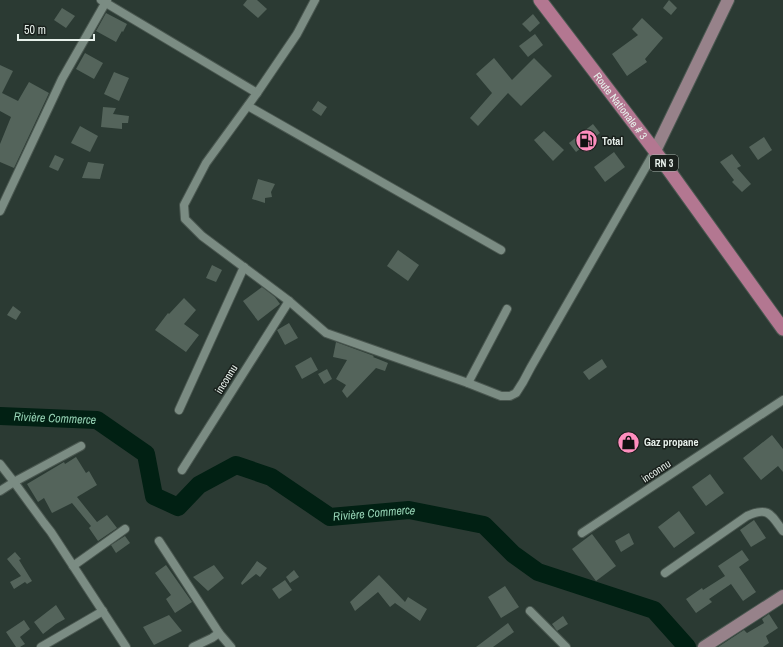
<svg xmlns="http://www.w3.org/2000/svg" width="783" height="647" font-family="'Archivo Narrow',sans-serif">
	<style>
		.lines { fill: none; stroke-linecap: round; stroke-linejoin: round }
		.river { stroke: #012013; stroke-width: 18 }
		.building { fill: #54645b }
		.street-casing { stroke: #4a5750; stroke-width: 10 }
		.secondary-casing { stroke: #4a5750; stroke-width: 14 }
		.primary-casing { stroke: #4a5750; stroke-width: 15 }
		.street { stroke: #7b8c83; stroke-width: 8 }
		.secondary { stroke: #97828a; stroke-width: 12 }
		.primary { stroke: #b37791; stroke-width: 13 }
		.labels { text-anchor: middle; stroke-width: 3; stroke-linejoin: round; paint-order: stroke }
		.shield { fill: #19201c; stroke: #a9b2ad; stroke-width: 1 }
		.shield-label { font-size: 10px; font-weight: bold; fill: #e7f0eb }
		.street-label { font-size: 11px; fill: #e7f0eb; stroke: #19201c }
		.poi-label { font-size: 11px; font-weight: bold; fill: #e7f0eb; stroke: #19201c; text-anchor: start }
		.water-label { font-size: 12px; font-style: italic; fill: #94d1b3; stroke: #19201c }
	</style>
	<rect width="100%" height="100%" fill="#2b3a33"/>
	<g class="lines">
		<path class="river" id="s1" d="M0 416 97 420 146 454 154 496 178 507 199 485 236 465 271 477 330 517 409 510 484 525 513 554 538 572 654 610 687 647"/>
	</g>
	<g class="building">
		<path d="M247 0H257L267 9 258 18 243 5Z"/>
		<path d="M669 0 677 8 671 15 663 8Z"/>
		<path d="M62 8 75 16 66 28 54 20Z"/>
		<path d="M106 13 127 24 123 32 122 31 116 42 96 31Z"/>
		<path d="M533 14 540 23 530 32 522 24Z"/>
		<path d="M642 18 663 38 645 59 647 62 627 76 612 54 638 35 632 29Z"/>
		<path d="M535 34 543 45 528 57 519 46Z"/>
		<path d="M85 53 103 63 94 79 76 69Z"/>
		<path d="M494 58 512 80 534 58 552 76 521 106 508 93 478 126 470 118 492 93 476 74Z"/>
		<path d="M0 65 13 71 2 93 18 101 29 82 49 93 14 168 0 162V144L11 117 0 111Z"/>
		<path d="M114 72 129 78 119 101 104 94Z"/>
		<path d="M318 101 327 107 321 116 312 110Z"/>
		<path d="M103 107 116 108 113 114 129 116 128 123H122V129L101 127Z"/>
		<path d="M593 124 600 133 576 152 569 143Z"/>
		<path d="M80 126 98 136 90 152 71 143Z"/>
		<path d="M544 131 564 150 553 161 534 140Z"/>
		<path d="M764 137 772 150 758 160 749 147Z"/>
		<path d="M614 152 625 167 605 182 594 167Z"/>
		<path d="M732 154 741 166 737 168 751 184 742 192 732 182 734 180 720 162Z"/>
		<path d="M55 155 64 159 58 171 49 167Z"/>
		<path d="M88 162 104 164 100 179 82 178Z"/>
		<path d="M258 179 275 184 271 192 272 197 265 198V203L252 199Z"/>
		<path d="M398 250 419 265 408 281 387 266Z"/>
		<path d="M212 265 222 270 216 282 206 278Z"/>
		<path d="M262 287 275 297 280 304 258 321 243 301Z"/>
		<path d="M184 298 196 310 184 324 199 335 186 352 155 330 168 313 169 314Z"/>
		<path d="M13 306 21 312 16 320 7 315Z"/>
		<path d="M289 323 298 338 285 345 277 330Z"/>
		<path d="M336 342 374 356 373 357 388 363 385 371 376 368 353 392 347 398 342 391 346 385 336 379 347 360 333 357Z"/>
		<path d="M311 357 318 370 302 379 295 366Z"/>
		<path d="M602 359 607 367 589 380 583 372Z"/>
		<path d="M327 369 332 379 324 384 318 374Z"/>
		<path d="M772 435 783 449V472L778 466 761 480 743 458Z"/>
		<path d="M76 457 86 473 89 471 97 485 77 497 97 522 107 515 117 528 98 541 89 528 91 526 72 503 52 513 44 498 38 502 27 484 64 462 65 464Z"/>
		<path d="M710 474 724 493 706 506 692 487Z"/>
		<path d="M679 511 695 533 674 548 658 527Z"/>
		<path d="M754 520 766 538 751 547 740 530Z"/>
		<path d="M629 533 634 544 621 552 615 541Z"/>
		<path d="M592 534 616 566 596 581 572 549Z"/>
		<path d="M125 536 130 543 116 553 111 545Z"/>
		<path d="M742 550 749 560 739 567 756 592 743 601 731 584 709 599 712 602 696 613 686 599 702 588 703 590 725 576 718 566Z"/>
		<path d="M15 552 21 559 19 560 32 581 27 584 25 582 14 589 10 582 21 576 7 559Z"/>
		<path d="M257 561 267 568 260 577 256 574 242 585 241 583Z"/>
		<path d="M166 565 192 602 175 613 166 599 171 595 155 573Z"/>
		<path d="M214 565 224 578 208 591 193 577Z"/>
		<path d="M294 570 299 577 290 583 286 577Z"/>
		<path d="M379 575 405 602 408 597 427 609 420 621 395 603 390 607 378 592 355 611 350 602Z"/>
		<path d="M285 580 292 590 279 599 272 589Z"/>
		<path d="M505 586 519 607 501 618 488 597Z"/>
		<path d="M56 605 65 619 56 624 43 634 34 622Z"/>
		<path d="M769 614 778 628 766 636 769 643 763 647H718L744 630 747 633 764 623 762 619Z"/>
		<path d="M169 615 182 631 154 645 143 627Z"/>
		<path d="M563 616 568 624 557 631 552 624Z"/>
		<path d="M24 620 30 629 20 637 25 644 20 647H16L6 632Z"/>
		<path d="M508 623 514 632 493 647H476Z"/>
	</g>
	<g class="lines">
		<defs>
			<g id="street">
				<path d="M101 0 257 93 297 34 315 0"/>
				<path d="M257 93 206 163 184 205 185 219 202 236 289 301 326 333 468 383 501 396H510L516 393 523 382 531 367 655 151"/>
				<path d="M248 106 501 250"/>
				<path d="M0 211 62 79 107 0"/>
				<path d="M468 383 507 309"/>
				<path d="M179 410 244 267"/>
				<path d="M0 464 14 482 81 446"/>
				<path d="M182 470 289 301"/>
				<path d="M0 491 14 482 44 523 51 532 126 647"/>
				<path d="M582 533 783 400"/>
				<path d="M159 541 219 633"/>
				<path d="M73 566 125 529"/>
				<path d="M665 573 747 516C769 506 771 515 783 531"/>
				<path d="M530 611 566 647"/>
				<path d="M41 647 103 611"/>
				<path d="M193 647 212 638 219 633 231 647"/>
			</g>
			<g id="secondary">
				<path d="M655 151 728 0"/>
				<path d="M704 647 783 596"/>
			</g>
			<g id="primary">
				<path id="s2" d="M540 0 655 151 783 329"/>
			</g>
		</defs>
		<use href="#street" class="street-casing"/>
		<use href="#secondary" class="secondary-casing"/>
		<use href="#primary" class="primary-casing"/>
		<use href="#street" class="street"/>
		<use href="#secondary" class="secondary"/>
		<use href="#primary" class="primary"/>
	</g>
	<defs>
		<symbol id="fuel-disc" viewBox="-11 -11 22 22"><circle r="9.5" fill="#fe8ebe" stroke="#19201c"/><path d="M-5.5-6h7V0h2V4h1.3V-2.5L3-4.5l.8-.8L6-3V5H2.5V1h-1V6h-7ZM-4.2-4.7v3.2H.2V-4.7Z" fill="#111"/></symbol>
		<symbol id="shop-disc" viewBox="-11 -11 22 22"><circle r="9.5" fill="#fe8ebe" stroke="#19201c"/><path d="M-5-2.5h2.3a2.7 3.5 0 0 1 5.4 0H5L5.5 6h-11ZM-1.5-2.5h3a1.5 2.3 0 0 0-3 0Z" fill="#111"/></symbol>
	</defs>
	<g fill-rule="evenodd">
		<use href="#fuel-disc" x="574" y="128" width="25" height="25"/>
		<use href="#shop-disc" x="616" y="430" width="25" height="25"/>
	</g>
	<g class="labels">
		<rect class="shield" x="650" y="155" width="28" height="16" rx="3"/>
		<g class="shield-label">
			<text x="664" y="167">RN 3</text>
		</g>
		<g class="street-label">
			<text dy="4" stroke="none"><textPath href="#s2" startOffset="133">Route Nationale # 3</textPath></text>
			<text transform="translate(226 379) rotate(-58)" y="4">inconnu</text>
			<text transform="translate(656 471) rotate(-33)" y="4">inconnu</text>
		</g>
		<g class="poi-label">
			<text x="602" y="145">Total</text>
			<text x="644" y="446">Gaz propane</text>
		</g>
		<g class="water-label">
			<text dy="4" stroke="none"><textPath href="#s1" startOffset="55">Rivière Commerce</textPath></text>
			<text dy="4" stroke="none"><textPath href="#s1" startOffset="451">Rivière Commerce</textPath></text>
		</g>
	</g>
	<path d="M18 34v6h76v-6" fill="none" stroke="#e7f0eb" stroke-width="2"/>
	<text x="24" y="34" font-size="12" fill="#e7f0eb" stroke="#19201c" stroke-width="3" paint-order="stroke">50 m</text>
</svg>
